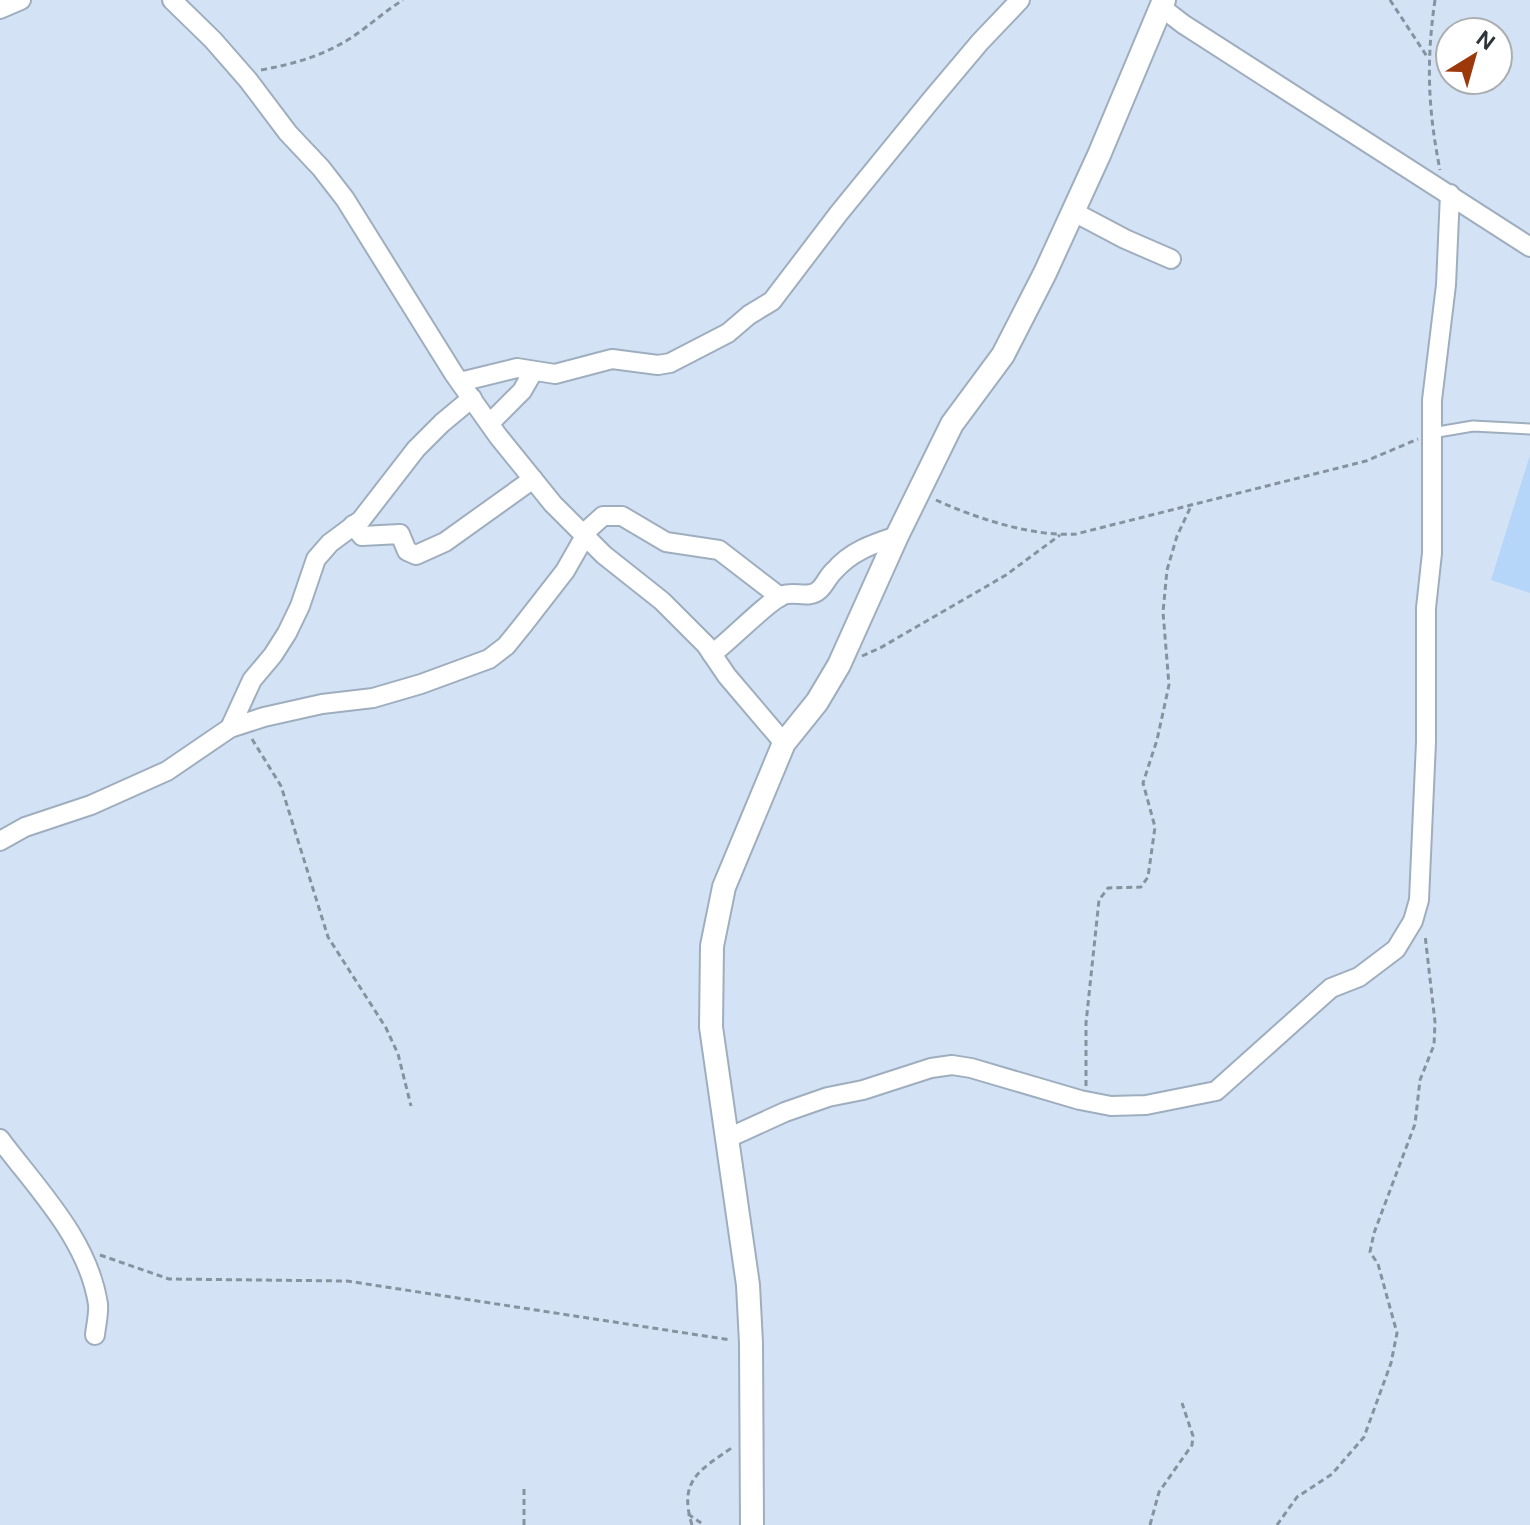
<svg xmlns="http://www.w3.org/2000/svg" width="1530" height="1525" font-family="'DM Sans',sans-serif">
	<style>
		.green { fill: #b5d6f9 }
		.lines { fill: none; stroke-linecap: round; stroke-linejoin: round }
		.service-casing { stroke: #9faebe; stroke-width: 13 }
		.minor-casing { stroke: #9faebe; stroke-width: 22 }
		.tertiary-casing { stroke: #9faebe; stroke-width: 26 }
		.path { stroke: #87929f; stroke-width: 3; stroke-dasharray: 6 4; stroke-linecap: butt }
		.service { stroke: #fff; stroke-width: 9 }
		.minor { stroke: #fff; stroke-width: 18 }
		.tertiary { stroke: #fff; stroke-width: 22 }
	</style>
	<rect width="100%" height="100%" fill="#d3e3f5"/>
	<path class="green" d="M1530 455V593L1491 580Z"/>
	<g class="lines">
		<defs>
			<path id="service" d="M1432 433 1473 426 1530 429"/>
			<g id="minor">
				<path d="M172 0 213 40 248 80 288 133 321 168 345 199 454 374 498 436 553 504 604 555 662 601 706 645 727 676 784 743"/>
				<path d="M1161 7 1183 24 1530 247"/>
				<path d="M0 9 21 0"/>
				<path d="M1072 211 1125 239 1171 259"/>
				<path d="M460 382 517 368 555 374 612 359 658 365 670 363 728 333 749 315 772 301 839 213 932 99 980 42 1020 0"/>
				<path d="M490 423 522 391 533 372"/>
				<path d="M353 525 362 536 400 534 407 551 416 555 445 542 533 479"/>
				<path d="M583 534 603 516H622L666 542 719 550 780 597"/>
				<path d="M712 654C730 641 767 602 783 595 795 591 810 599 819 590 825 585 828 576 834 571 851 551 873 544 897 536"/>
				<path d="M230 728 252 680 273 655 287 633 300 606 316 559 330 543 361 520 416 449 442 423 472 398"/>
				<path d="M0 841 25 827 91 805 167 771 230 728 264 717 322 704 373 698 421 684 489 659 506 646 523 625 565 571 585 536"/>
				<path d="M728 1138 785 1112 828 1097 863 1090 931 1068 952 1065 971 1068 1080 1100 1111 1106 1146 1105 1216 1091 1331 988 1359 977 1396 949 1413 921 1419 900 1426 742V608L1432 553V400L1446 285 1450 194"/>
				<path d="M0 1139C37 1189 88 1239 98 1304 99 1313 96 1325 95 1335"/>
			</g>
			<path id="tertiary" d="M752 1525 751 1343 748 1285 711 1027 712 946 724 887 784 743 817 702 839 665 897 536 952 424 1003 355 1045 273 1099 155 1164 0"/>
		</defs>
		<use href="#service" class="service-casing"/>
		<use href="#minor" class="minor-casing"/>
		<use href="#tertiary" class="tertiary-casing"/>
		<g class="path">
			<path d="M1390 0 1428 58"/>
			<path d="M1435 0C1426 61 1428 110 1440 170"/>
			<path d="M261 70C294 64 322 56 351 38 369 26 385 11 403 0"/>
			<path d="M936 500C975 518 1033 537 1076 534L1366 461 1418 439"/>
			<path d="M862 656 880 648 1006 575 1060 535"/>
			<path d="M252 739 281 786 328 937 386 1028 398 1054 411 1106"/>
			<path d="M1086 1086V1023L1099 900 1108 888 1141 887 1148 877 1155 827 1143 783 1157 740 1169 685 1163 612 1167 570 1177 536 1192 504"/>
			<path d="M100 1255 169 1279 347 1281 731 1340"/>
			<path d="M688 1514 704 1525"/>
			<path d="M524 1525V1489"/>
			<path d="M692 1525C678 1480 700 1470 733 1447"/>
			<path d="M1150 1525 1159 1492 1192 1445 1193 1436 1182 1403"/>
			<path d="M1277 1525 1297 1497 1332 1474 1364 1437 1391 1363 1397 1333 1378 1264 1370 1252 1374 1233 1415 1124 1420 1080 1434 1045 1435 1022 1425 935"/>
		</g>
		<use href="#service" class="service"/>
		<use href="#minor" class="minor"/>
		<use href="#tertiary" class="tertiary"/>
	</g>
	<g transform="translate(1474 56) rotate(37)"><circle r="38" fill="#ffffff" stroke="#abaeb1" stroke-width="2"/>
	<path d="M0-6L14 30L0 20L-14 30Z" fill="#9d380b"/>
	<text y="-12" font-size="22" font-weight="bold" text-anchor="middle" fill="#2e343b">N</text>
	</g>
</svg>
